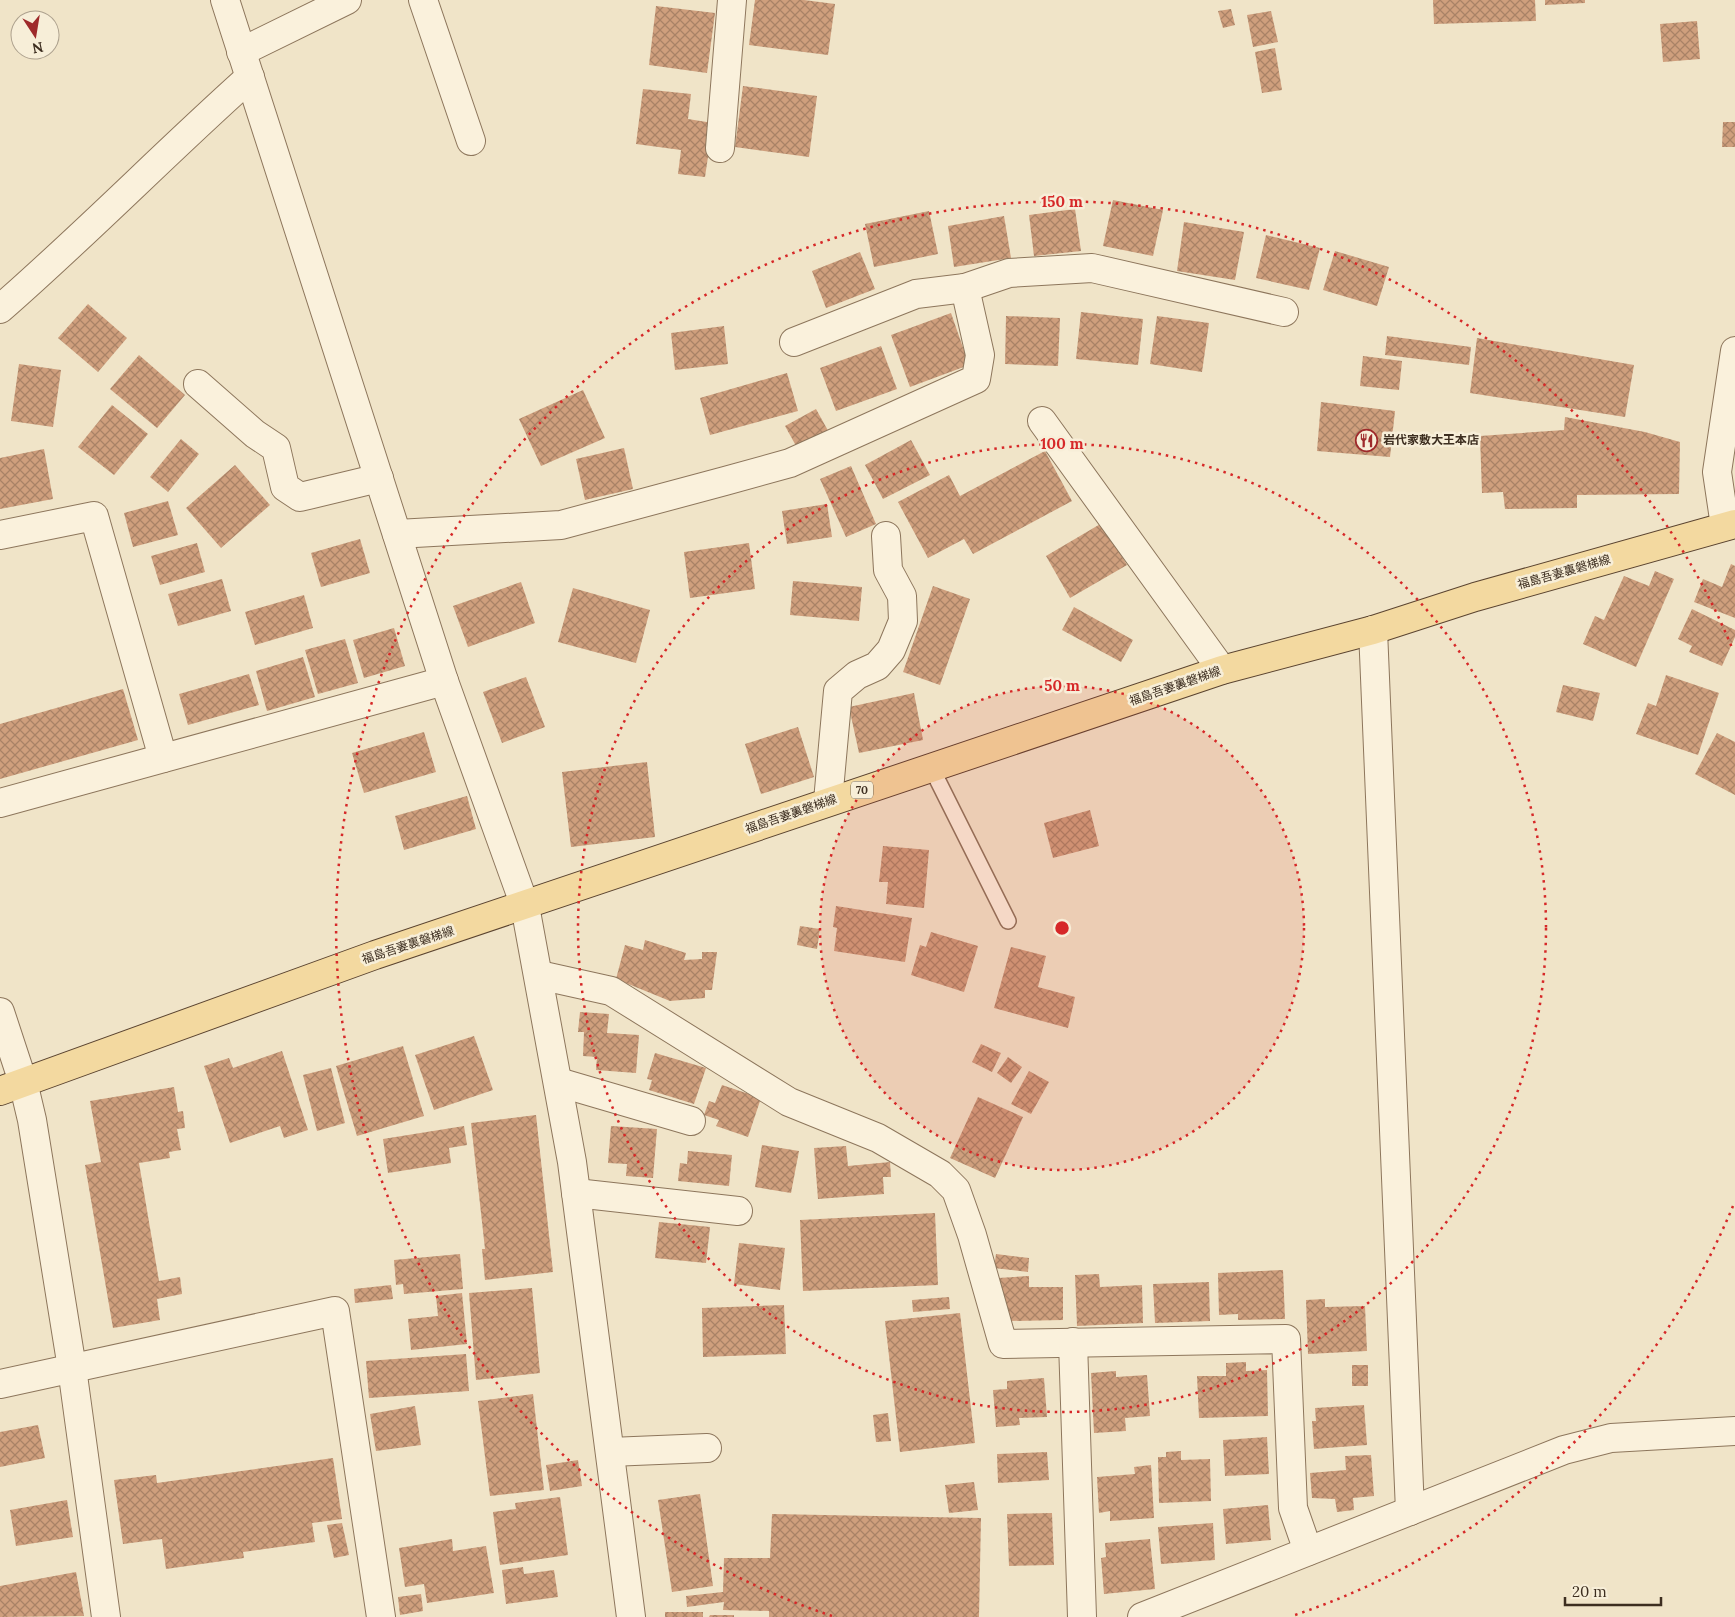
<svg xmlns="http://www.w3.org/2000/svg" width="1735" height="1617" font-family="Lora,'Noto Sans JP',serif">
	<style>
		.building { fill: url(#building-cross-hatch) }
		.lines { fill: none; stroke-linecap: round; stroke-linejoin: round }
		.lane-casing { stroke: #8d765c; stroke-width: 18 }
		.street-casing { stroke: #8d765c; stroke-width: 30 }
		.primary-casing { stroke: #5b4430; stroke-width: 30 }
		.lane { stroke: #faf1dc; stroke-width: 15 }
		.street { stroke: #faf1dc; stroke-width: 28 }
		.primary { stroke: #f3d9a0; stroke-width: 28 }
		.ring { fill: none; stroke: #d62828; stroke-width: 2.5; stroke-dasharray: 2.5 5 }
		.labels { text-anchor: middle; stroke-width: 5; stroke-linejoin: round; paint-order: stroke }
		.shield { fill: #f7eed8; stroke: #756857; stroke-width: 1 }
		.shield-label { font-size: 11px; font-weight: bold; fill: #3d2e20 }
		.poi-label { font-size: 12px; font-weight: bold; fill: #3d2e20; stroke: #f7eed8; text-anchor: start }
		.street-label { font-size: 12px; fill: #3d2e20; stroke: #f7eed8 }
		.centre { fill: #d62828; stroke: #f7eed8; stroke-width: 2.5 }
		.ring-label { font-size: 15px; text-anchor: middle; font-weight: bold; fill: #d62828; stroke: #f7eed8; stroke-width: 5; stroke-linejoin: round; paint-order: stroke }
	</style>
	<defs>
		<pattern id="building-cross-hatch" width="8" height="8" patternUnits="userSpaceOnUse" patternTransform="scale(1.25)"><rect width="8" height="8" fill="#cf9f7d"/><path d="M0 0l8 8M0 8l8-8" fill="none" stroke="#a98266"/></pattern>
	</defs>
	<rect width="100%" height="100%" fill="#f0e4c8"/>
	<g class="building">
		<path d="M755 0H804L835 4 828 55 749 45Z"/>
		<path d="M1433 0H1535L1536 21 1434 24Z"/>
		<path d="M1545 0H1585V3L1545 5Z"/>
		<path d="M656 6 715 13 707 73 649 65Z"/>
		<path d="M1231 9 1235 25 1223 28 1218 11Z"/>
		<path d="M1271 11 1278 42 1253 47 1247 15Z"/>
		<path d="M1697 21 1700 59 1663 62 1660 24Z"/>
		<path d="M1275 48 1282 90 1262 93 1255 52Z"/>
		<path d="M743 86 817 96 809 157 735 147Z"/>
		<path d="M643 89 691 94 688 119 713 123 705 177 678 174 681 150 636 144Z"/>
		<path d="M1723 122H1735V147H1722Z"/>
		<path d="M1113 200 1163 210 1153 256 1103 246Z"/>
		<path d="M1075 209 1081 251 1034 256 1029 215Z"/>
		<path d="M929 211 938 254 874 267 865 224Z"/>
		<path d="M1004 216 1011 258 954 267 948 226Z"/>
		<path d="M1184 222 1244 232 1235 280 1177 271Z"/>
		<path d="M1266 235 1320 248 1309 290 1256 278Z"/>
		<path d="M1335 251 1389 267 1377 306 1323 290Z"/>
		<path d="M860 252 875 289 826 308 812 271Z"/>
		<path d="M88 304 127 338 98 372 58 338Z"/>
		<path d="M1081 312 1143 319 1138 365 1076 359Z"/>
		<path d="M951 313 969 365 910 387 891 335Z"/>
		<path d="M1006 316 1060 318 1058 366 1005 364Z"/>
		<path d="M1157 316 1209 323 1202 372 1150 364Z"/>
		<path d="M724 326 728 364 675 370 671 333Z"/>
		<path d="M1387 336 1471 347 1469 365 1385 355Z"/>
		<path d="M1477 338 1634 365 1625 417 1470 393Z"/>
		<path d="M881 346 897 389 836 411 820 368Z"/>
		<path d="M139 355 185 395 157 428 110 389Z"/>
		<path d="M1363 356 1402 361 1399 390 1360 386Z"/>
		<path d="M19 364 61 370 53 427 11 421Z"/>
		<path d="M787 373 798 411 710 435 700 398Z"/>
		<path d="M583 390 605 438 541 466 519 419Z"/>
		<path d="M1321 402 1395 411 1390 457 1317 451Z"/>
		<path d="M112 405 148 434 114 475 78 447Z"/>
		<path d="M816 409 831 436 800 453 785 426Z"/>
		<path d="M1565 417 1645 432 1680 442 1679 494 1577 495V508L1505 509 1503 492 1482 493 1480 436 1564 430Z"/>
		<path d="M181 439 199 454 168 492 150 477Z"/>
		<path d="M911 440 930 475 883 499 865 465Z"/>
		<path d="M624 448 633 489 585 500 576 459Z"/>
		<path d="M44 449 53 499 0 509V458Z"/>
		<path d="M1045 451 1072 501 973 554 964 539 928 558 898 502 949 475 960 496Z"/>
		<path d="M235 465 270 505 221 548 186 508Z"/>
		<path d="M851 466 876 524 846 537 820 479Z"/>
		<path d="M168 501 178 535 133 547 124 513Z"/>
		<path d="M827 504 832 537 787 544 782 511Z"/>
		<path d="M1102 523 1127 565 1070 598 1046 556Z"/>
		<path d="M360 539 370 573 321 587 311 553Z"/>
		<path d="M197 543 205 572 160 585 151 556Z"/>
		<path d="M749 543 755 589 690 598 684 552Z"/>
		<path d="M1731 564 1735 566V618L1694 602 1703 579 1722 587Z"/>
		<path d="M1655 571 1674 579 1636 667 1583 644 1595 616 1604 620 1624 576 1649 586Z"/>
		<path d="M222 579 231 611 178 626 168 594Z"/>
		<path d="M793 581 862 587 859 621 790 615Z"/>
		<path d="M521 582 535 623 468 647 453 606Z"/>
		<path d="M933 586 970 599 940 685 903 672Z"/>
		<path d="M573 588 650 610 636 663 558 642Z"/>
		<path d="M304 595 313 628 255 645 245 612Z"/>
		<path d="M1074 607 1133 640 1121 662 1062 630Z"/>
		<path d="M1692 609 1735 630V637L1722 666 1689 652 1692 646 1678 639Z"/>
		<path d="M394 628 405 666 364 678 353 640Z"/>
		<path d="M345 639 358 683 318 694 305 650Z"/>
		<path d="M303 657 315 697 267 711 256 671Z"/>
		<path d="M249 674 259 705 188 725 179 694Z"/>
		<path d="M1666 675 1719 693 1698 755 1636 734 1648 703 1656 706Z"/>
		<path d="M526 677 545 727 502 743 483 692Z"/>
		<path d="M1563 685 1600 693 1593 721 1556 712Z"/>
		<path d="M123 689 138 740 0 779V724Z"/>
		<path d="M914 693 923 740 859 753 849 707Z"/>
		<path d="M798 727 814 777 761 794 745 744Z"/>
		<path d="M424 732 436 772 364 793 352 753Z"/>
		<path d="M1717 733 1735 742V795L1695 774Z"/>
		<path d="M647 762 655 837 571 847 562 772Z"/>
		<path d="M467 796 476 829 404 850 395 816Z"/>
		<path d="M1090 810 1099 846 1053 858 1044 823Z"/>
		<path d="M883 846 929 850 924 908 886 904 888 882H879Z"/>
		<path d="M836 906 912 918 905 962 834 951 837 928 833 927Z"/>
		<path d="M800 926 820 929 817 949 797 945Z"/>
		<path d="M931 932 978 946 964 992 911 975 920 945 926 947Z"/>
		<path d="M645 940 686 953 684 960 702 959V952H717L712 990H705V998L670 1001 616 979 625 945 643 950Z"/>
		<path d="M1011 947 1046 956 1038 987 1075 997 1068 1028 994 1008Z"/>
		<path d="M580 1012 609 1014 607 1033 639 1035 636 1073 596 1070 597 1057 583 1056 584 1032H578Z"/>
		<path d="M474 1036 493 1090 434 1110 415 1055Z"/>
		<path d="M981 1044 1001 1053 992 1072 972 1062Z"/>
		<path d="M403 1046 424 1116 357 1136 336 1066Z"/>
		<path d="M282 1051 308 1130 284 1138 280 1126 230 1143 204 1066 229 1058 233 1068Z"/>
		<path d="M655 1053 706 1068 694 1104 649 1090 652 1080 647 1079Z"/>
		<path d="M1008 1057 1022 1067 1011 1083 997 1073Z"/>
		<path d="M331 1068 345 1123 317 1131 303 1075Z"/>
		<path d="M1029 1071 1049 1082 1031 1114 1011 1104Z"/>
		<path d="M722 1085 761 1098 748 1137 716 1126 719 1120 704 1115 709 1101 715 1103Z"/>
		<path d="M174 1087 178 1112 183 1111 185 1128 177 1129 181 1150 169 1152 170 1158 139 1163 159 1281 180 1277 182 1294 157 1299 160 1320 113 1328 85 1165 101 1162 90 1101Z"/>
		<path d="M978 1097 1023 1117 995 1178 950 1158Z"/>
		<path d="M536 1115 553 1272 485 1280 482 1249H485L471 1123Z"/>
		<path d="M464 1126 467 1145 449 1148 451 1163 388 1173 383 1139Z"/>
		<path d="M611 1126 657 1129 653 1178 626 1176 627 1164 608 1163Z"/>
		<path d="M762 1145 799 1151 791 1193 755 1187Z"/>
		<path d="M846 1146 848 1166 890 1162 891 1177H883L884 1194 818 1199 814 1148Z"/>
		<path d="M688 1151 732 1155 729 1186 678 1181 680 1163 687 1164Z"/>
		<path d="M935 1213 938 1285 803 1291 800 1220Z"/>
		<path d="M659 1222 710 1227 706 1263 655 1258Z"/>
		<path d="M739 1243 785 1248 780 1290 734 1284Z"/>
		<path d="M460 1254 463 1289 404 1294 403 1284 396 1285 394 1260Z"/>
		<path d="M996 1254 1029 1258 1028 1272 994 1268Z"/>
		<path d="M1283 1270 1285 1319 1238 1320V1314L1219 1315 1218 1273Z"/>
		<path d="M1099 1274 1100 1287 1142 1285 1143 1323 1077 1326 1075 1275Z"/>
		<path d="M1029 1276V1287H1063V1320L1010 1321 998 1278Z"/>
		<path d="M1209 1282 1210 1321 1155 1323 1153 1284Z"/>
		<path d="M391 1285 393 1299 355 1303 354 1289Z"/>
		<path d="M532 1288 540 1373 476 1380 469 1293Z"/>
		<path d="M462 1293 467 1344 411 1350 408 1319 438 1316 436 1296Z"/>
		<path d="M949 1297 950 1309 913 1312 912 1300Z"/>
		<path d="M1325 1299V1307L1365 1306 1367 1351 1308 1354 1306 1300Z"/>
		<path d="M784 1305 786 1354 703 1357 702 1308Z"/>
		<path d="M960 1313 975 1443 900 1452 885 1321Z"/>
		<path d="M466 1354 469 1391 369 1398 366 1361Z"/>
		<path d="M1246 1362V1371L1267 1370 1268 1416 1199 1418 1197 1376H1226V1363Z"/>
		<rect x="1352" y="1365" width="16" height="21"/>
		<path d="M1116 1371V1377L1147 1375 1150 1416 1125 1418 1126 1431 1094 1433 1091 1373Z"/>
		<path d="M1044 1378 1047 1417 1019 1418 1020 1425 996 1427 993 1390 1007 1389V1381Z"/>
		<path d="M533 1394 544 1490 490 1496 478 1401Z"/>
		<path d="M1364 1405 1367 1445 1314 1449 1312 1421H1316L1315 1408Z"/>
		<path d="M415 1406 421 1445 376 1451 370 1414Z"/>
		<path d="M888 1413 891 1441 876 1442 873 1415Z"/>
		<path d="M38 1425 45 1458 0 1467V1432Z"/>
		<path d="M1267 1437 1269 1474 1225 1476 1223 1440Z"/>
		<path d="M1181 1451V1460L1210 1459 1211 1501 1159 1503 1158 1457H1166V1452Z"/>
		<path d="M1047 1452 1049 1480 998 1483 997 1454Z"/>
		<path d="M1371 1455 1374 1496 1353 1498 1354 1510 1337 1512 1335 1499 1312 1498 1310 1473 1346 1470 1345 1456Z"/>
		<path d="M333 1458 342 1519 312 1523 315 1542 243 1552 244 1558 166 1569 162 1539 123 1544 114 1480 156 1475 157 1483Z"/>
		<path d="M578 1460 582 1486 550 1491 546 1465Z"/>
		<path d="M1151 1465 1154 1518 1110 1521V1511L1099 1513 1097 1477 1135 1474 1134 1467Z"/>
		<path d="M974 1482 978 1510 949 1513 945 1485Z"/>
		<path d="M700 1494 713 1586 672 1592 658 1500Z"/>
		<path d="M560 1497 568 1555 500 1565 493 1512 516 1509 515 1503Z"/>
		<path d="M67 1500 73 1537 16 1546 10 1510Z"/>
		<path d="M1268 1505 1271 1540 1226 1544 1223 1509Z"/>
		<path d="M1052 1513 1054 1565 1009 1566 1007 1514Z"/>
		<path d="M772 1514 981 1518 979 1617H769V1611L723 1610 724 1602 687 1607 686 1596 723 1592 724 1558H770Z"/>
		<path d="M342 1523 349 1555 334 1558 327 1525Z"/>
		<path d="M1213 1523 1215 1560 1161 1564 1158 1527Z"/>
		<path d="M452 1539 453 1551 486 1546 494 1593 427 1603 424 1584 405 1587 399 1548Z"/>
		<path d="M1150 1539 1155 1589 1104 1594 1101 1558 1106 1557 1105 1543Z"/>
		<path d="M523 1567 524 1574 554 1570 558 1597 506 1604 502 1570Z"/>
		<path d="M76 1572 84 1616 0 1617V1586Z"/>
		<path d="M421 1594 423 1611 400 1615 398 1597Z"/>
		<rect x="665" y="1612" width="38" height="5"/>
		<path d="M710 1615H734V1617H709Z"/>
	</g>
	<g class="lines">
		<defs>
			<path id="lane" d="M932 769 1008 921"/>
			<g id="street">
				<path d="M225 0 444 681 525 906 572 1162 631 1617"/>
				<path d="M423 0 471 141"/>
				<path d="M241 52 347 0"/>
				<path d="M720 148 732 0"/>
				<path d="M0 309C86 234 165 153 250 77"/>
				<path d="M794 342 916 294 965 288 1009 273 1092 268 1284 312"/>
				<path d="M198 384 255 434 276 448 285 487 300 497 379 478"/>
				<path d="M1042 421 1222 670"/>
				<path d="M1725 526 1717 472 1735 351"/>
				<path d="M397 534 561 525 725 481 790 463 976 379 980 355 965 288"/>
				<path d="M0 535 94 516 163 758"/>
				<path d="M1373 630 1410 1511"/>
				<path d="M828 801 838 691 857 675 877 666 891 650 903 621 902 596 888 570 886 536"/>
				<path d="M0 803 444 681"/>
				<path d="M539 975 611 991 789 1102 878 1138 940 1174 956 1190 972 1235 1003 1344 1286 1339 1293 1508 1308 1551"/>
				<path d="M0 1012 23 1082 32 1120 72 1368 106 1617"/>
				<path d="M558 1082 691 1121"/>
				<path d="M576 1193 738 1211"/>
				<path d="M1073 1342 1082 1617"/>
				<path d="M0 1384 335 1311 381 1617"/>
				<path d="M610 1452 707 1448"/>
				<path d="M1142 1617 1564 1450 1611 1438 1735 1431"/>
			</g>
			<path id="primary" d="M0 1091 375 955 1222 670 1373 630 1475 597 1735 524"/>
		</defs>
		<use href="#lane" class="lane-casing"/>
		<use href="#street" class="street-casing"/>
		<use href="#primary" class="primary-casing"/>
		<use href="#lane" class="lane"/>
		<use href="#street" class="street"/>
		<use href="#primary" class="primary"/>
	</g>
	<circle cx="1062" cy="928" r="242" fill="#d62828" fill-opacity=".12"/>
	<g class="ring">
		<circle cx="1062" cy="928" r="242"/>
		<circle cx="1062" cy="928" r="484"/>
		<path d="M1733 1206A726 726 0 0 1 1292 1616M832 1616A726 726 0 1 1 1733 650"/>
	</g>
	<defs>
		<symbol id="restaurant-ring" viewBox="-11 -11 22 22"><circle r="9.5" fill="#f7eed8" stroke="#9e2a2b" stroke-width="1.5"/><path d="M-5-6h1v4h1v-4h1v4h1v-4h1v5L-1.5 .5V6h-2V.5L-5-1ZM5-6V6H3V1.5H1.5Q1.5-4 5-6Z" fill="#9e2a2b"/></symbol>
	</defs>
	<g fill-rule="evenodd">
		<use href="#restaurant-ring" x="1354" y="428" width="25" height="25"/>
	</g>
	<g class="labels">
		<rect class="shield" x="851" y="781.5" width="22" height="17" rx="4"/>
		<g class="shield-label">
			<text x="862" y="794">70</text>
		</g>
		<g class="poi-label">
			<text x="1383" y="444">岩代家敷大王本店</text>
		</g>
		<g class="street-label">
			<text transform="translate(1564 572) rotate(-16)" y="4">福島吾妻裏磐梯線</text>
			<text transform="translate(1175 686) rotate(-19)" y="4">福島吾妻裏磐梯線</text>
			<text transform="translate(791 814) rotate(-19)" y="4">福島吾妻裏磐梯線</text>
			<text transform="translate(408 945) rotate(-18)" y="4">福島吾妻裏磐梯線</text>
		</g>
	</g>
	<circle cx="1062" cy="928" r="8" class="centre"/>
	<g class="ring-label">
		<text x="1062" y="207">150 m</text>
		<text x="1062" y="449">100 m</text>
		<text x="1062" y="691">50 m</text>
	</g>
	<g transform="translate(35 35) rotate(168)"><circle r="24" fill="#f7eed8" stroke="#ada18e"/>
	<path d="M0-4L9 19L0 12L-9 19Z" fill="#9e2a2b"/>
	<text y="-8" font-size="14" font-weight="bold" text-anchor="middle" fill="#3d2e20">N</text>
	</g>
	<path d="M1565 1597v8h96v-8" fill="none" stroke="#3d2e20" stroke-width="2.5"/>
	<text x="1572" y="1597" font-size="15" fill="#3d2e20" stroke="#f7eed8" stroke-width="4" paint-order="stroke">20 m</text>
</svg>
